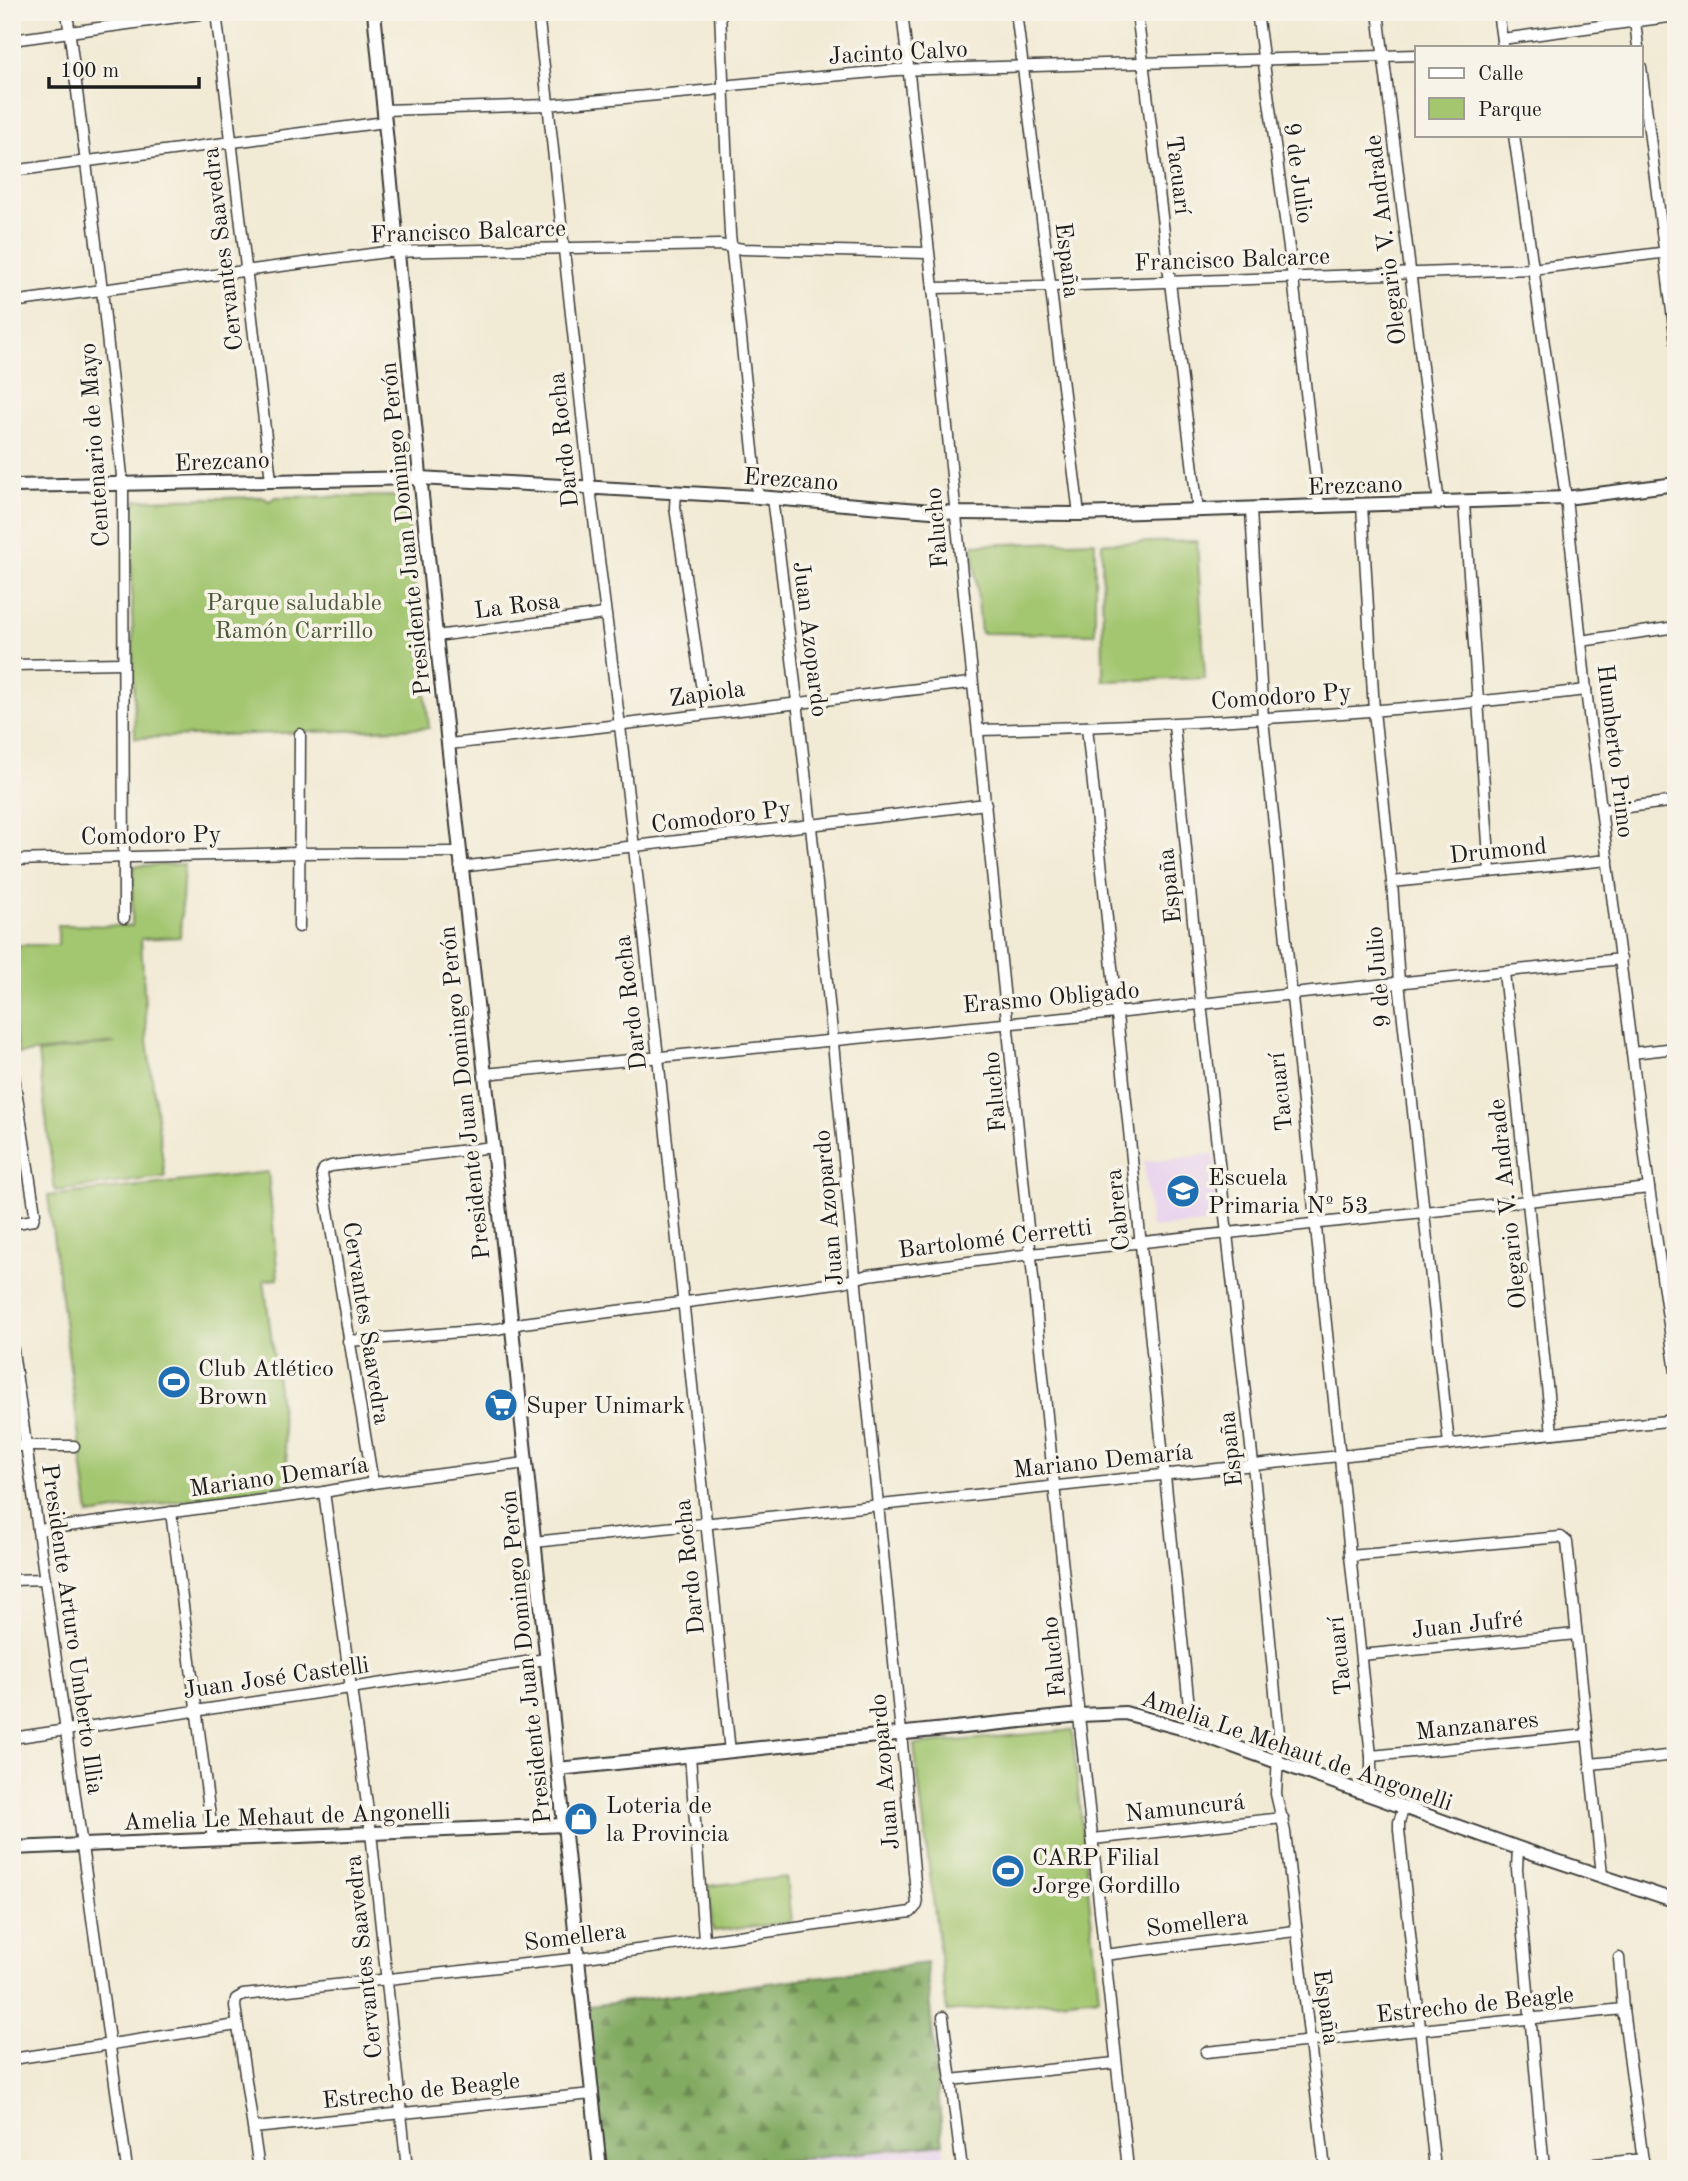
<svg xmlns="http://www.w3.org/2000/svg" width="1688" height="2181" font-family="'Old Standard TT',serif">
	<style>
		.built { fill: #e8d2ee }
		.forest { fill: url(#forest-firs); stroke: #4f643f; stroke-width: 2 }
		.park { fill: #a3c66f; stroke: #607146; stroke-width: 2 }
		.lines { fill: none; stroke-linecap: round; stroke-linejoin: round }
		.minor-casing { stroke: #3c3b38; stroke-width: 13 }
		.tertiary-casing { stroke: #3c3b38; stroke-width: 16 }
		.minor { stroke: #fff; stroke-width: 10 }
		.tertiary { stroke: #fff; stroke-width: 12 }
		.labels { text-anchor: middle; stroke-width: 7; stroke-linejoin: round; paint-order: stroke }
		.street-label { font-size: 24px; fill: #1c1c1c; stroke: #f7f3e8 }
		.park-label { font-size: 24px; fill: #4b5839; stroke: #f7f3e8 }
		.poi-label { font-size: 24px; fill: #1c1c1c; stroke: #f7f3e8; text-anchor: start }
	</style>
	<defs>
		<pattern id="forest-firs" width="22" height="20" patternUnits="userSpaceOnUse" patternTransform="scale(1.75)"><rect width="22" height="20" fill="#82ab62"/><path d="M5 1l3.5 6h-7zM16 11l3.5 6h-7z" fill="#6a8a50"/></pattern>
	</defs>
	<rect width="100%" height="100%" fill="#f7f3e8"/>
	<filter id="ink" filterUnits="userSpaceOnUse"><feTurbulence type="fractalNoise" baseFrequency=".0143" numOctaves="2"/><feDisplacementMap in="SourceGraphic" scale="14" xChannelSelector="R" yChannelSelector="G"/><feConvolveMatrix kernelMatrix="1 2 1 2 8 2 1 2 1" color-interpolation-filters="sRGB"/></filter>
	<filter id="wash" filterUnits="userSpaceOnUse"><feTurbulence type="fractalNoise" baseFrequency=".00686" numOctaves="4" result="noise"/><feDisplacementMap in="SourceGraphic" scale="28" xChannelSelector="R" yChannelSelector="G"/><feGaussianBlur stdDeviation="1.57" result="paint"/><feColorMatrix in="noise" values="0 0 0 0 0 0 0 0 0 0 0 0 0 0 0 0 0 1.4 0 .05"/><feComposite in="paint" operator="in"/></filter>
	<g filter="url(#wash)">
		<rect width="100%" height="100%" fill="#f1ead4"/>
		<g class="built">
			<path d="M1214 1154 1221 1221 1151 1228 1144 1162Z"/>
			<path d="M943 2144 946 2169H713Z"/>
		</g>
		<path class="forest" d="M926 1963 943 2144 710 2169H606L588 2006Z"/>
		<g class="park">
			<path d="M399 496 406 503 429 728 135 738 130 509 137 500 263 497 269 501 276 497Z"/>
			<path d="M1095 541V634L981 633 973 545Z"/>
			<path d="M1197 541 1205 678 1103 681 1102 543Z"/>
			<path d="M184 864 180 937 141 939 147 1040 165 1177 55 1191 38 1053 115 1043 18 1054 12 1013V945H58V925L132 926 133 866Z"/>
			<path d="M268 1172 278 1279 264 1280 290 1484 89 1515 48 1196Z"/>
			<path d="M1072 1730 1099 1997 947 2012 914 1745Z"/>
			<path d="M786 1877 791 1922 713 1931 708 1886Z"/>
			<path d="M936 2159V2169H854L853 2166Z"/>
		</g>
	</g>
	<g filter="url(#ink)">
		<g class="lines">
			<defs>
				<g id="minor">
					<path d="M67 12 102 290 123 485 124 918"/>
					<path d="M216 12 271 480"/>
					<path d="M538 12 590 488 620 726 658 1057 730 1752"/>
					<path d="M720 12 730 234 758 497"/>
					<path d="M902 12 933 288 1054 1485 1128 2169"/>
					<path d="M1016 12 1079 514"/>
					<path d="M1137 12 1198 511"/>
					<path d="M1257 12 1293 278 1319 506"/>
					<path d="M1378 12 1439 504"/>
					<path d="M1498 12 1503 47"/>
					<path d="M1634 12 1638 47"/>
					<path d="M1502 39 1676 16"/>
					<path d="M12 40 214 12"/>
					<path d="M1641 67 1676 343"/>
					<path d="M383 110 547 105 713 90 732 85 896 70 1417 55"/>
					<path d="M1514 135 1566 498 1586 690 1649 1188 1676 1372"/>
					<path d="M12 171 385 122"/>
					<path d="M933 288 1051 286 1532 269 1676 251"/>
					<path d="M12 302 386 252 719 245 743 249 928 253"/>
					<path d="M676 492 675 507 701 684"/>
					<path d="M1464 503 1490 871"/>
					<path d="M1362 505 1374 711 1392 882 1399 982 1449 1444"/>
					<path d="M1251 510 1263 719 1371 1756V1775L1367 1793"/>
					<path d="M436 636 604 614"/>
					<path d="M1581 641 1676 627"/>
					<path d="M12 665 123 663"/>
					<path d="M1174 725 1201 1003 1253 1464 1279 1734 1276 1794 1285 1832 1325 2169"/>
					<path d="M1087 727 1190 1716 1188 1730"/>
					<path d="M978 730C1182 725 1384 714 1586 690"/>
					<path d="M448 744C623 726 797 702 971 683"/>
					<path d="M1603 810 1676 801"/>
					<path d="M12 860 298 853 459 852"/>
					<path d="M460 867 986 804"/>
					<path d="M1392 882 1608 860"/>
					<path d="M299 927 300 734"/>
					<path d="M1504 972 1552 1433"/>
					<path d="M1632 1053 1676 1048"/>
					<path d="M12 1064 35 1213 33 1220 12 1224"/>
					<path d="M485 1074 1116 1013 1621 959"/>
					<path d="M348 1341 498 1329 523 1323 843 1282 868 1275 1031 1254 1649 1188"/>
					<path d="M12 1344 127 2169"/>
					<path d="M12 1446H74"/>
					<path d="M373 1483 322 1174 324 1169 331 1166 493 1147"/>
					<path d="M324 1492 371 1833 407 2169"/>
					<path d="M171 1512 213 1840"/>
					<path d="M38 1530 324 1492 373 1483 526 1463"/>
					<path d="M534 1542 1676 1420"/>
					<path d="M1350 1556 1561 1537 1567 1542 1602 1875"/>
					<path d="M12 1580 45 1579"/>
					<path d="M1361 1655 1576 1634"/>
					<path d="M12 1738 546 1659"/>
					<path d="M690 1756 704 1939"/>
					<path d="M1371 1756 1587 1735"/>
					<path d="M1591 1764 1676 1755"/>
					<path d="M1404 1807 1399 1822V1830L1435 2169"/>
					<path d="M1093 1839 1283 1818"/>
					<path d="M1518 1848 1517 1869 1544 2169"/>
					<path d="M1104 1955 1295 1931"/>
					<path d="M1619 1958 1623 2009 1644 2169"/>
					<path d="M943 2017 962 2169"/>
					<path d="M1206 2052 1623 2009"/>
					<path d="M12 2059 237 2025"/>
					<path d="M950 2080 1115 2063"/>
					<path d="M254 2128 592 2094"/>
					<path d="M259 2169 235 2006 236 1999 243 1995 579 1958 911 1912 917 1905C899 1695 875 1485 855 1275 831 1016 806 756 772 498"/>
					<path d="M1547 2169 1643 2159"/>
				</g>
				<g id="tertiary">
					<path d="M374 12 436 636 493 1147 600 2169"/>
					<path d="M12 486 419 478 758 497 956 513 1079 514 1566 498 1676 484"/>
					<path d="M558 1769 1080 1715 1125 1713 1188 1730 1518 1848 1676 1901"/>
					<path d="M12 1848 564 1825"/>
				</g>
			</defs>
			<use href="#minor" class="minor-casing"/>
			<use href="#tertiary" class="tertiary-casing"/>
			<use href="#minor" class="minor"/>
			<use href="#tertiary" class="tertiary"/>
		</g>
	</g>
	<defs>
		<symbol id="school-disc" viewBox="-11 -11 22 22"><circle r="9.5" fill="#1f6fb2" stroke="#f7f3e8"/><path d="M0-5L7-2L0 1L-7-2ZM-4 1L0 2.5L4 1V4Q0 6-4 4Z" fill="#fff"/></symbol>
		<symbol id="stadium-disc" viewBox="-11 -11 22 22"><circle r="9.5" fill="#1f6fb2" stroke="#f7f3e8"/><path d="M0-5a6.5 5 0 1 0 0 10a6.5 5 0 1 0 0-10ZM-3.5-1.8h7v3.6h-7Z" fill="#fff"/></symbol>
		<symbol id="supermarket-disc" viewBox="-11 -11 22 22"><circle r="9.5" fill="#1f6fb2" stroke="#f7f3e8"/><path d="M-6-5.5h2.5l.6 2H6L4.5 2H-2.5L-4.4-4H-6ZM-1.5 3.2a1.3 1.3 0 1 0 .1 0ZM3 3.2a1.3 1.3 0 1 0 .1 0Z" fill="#fff"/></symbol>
		<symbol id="shop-disc" viewBox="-11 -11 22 22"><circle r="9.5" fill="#1f6fb2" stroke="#f7f3e8"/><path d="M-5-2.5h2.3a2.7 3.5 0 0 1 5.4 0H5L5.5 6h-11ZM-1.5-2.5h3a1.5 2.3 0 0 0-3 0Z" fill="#fff"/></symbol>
	</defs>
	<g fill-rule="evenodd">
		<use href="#school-disc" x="1164" y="1172" width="38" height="38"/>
		<use href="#stadium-disc" x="155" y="1363" width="38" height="38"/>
		<use href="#supermarket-disc" x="482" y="1386" width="38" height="38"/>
		<use href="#shop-disc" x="562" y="1800" width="38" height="38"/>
		<use href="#stadium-disc" x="989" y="1852" width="38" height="38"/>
	</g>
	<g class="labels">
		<g class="street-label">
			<text transform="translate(898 52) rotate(-3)" y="8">Jacinto Calvo</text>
			<text transform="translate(1299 173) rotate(82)" y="8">9 de Julio</text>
			<text transform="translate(1179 175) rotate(83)" y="8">Tacuarí</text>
			<text transform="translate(468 231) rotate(-2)" y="8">Francisco Balcarce</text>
			<text transform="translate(1385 240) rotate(-97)" y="8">Olegario V. Andrade</text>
			<text transform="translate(222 249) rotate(-97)" y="8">Cervantes Saavedra</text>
			<text transform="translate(1232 259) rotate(-2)" y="8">Francisco Balcarce</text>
			<text transform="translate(1068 260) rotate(83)" y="8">España</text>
			<text transform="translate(563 440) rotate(-96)" y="8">Dardo Rocha</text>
			<text transform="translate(94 445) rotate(-94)" y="8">Centenario de Mayo</text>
			<text transform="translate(222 461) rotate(-2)" y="8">Erezcano</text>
			<text transform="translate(791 479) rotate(4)" y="8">Erezcano</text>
			<text transform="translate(1355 485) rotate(-2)" y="8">Erezcano</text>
			<text transform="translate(936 528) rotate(-95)" y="8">Falucho</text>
			<text transform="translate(405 529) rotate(-96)" y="8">Presidente Juan Domingo Perón</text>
			<text transform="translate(517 605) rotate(-7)" y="8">La Rosa</text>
			<text transform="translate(811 639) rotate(83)" y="8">Juan Azopardo</text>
			<text transform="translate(707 693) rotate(-8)" y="8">Zapiola</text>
			<text transform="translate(1281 696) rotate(-4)" y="8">Comodoro Py</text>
			<text transform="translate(1616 751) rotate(83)" y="8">Humberto Primo</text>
			<text transform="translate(721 816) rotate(-7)" y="8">Comodoro Py</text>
			<text transform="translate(151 835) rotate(-1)" y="8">Comodoro Py</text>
			<text transform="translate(1498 850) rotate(-6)" y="8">Drumond</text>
			<text transform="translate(1169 886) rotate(-96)" y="8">España</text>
			<text transform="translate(1378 977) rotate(-95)" y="8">9 de Julio</text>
			<text transform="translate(1051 997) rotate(-5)" y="8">Erasmo Obligado</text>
			<text transform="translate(630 1003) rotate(-97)" y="8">Dardo Rocha</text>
			<text transform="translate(994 1092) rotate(-95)" y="8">Falucho</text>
			<text transform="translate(1280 1092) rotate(-96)" y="8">Tacuarí</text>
			<text transform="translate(464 1093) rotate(-96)" y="8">Presidente Juan Domingo Perón</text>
			<text transform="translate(1507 1204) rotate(-96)" y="8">Olegario V. Andrade</text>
			<text transform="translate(828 1208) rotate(-95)" y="8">Juan Azopardo</text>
			<text transform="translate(1117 1210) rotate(-96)" y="8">Cabrera</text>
			<text transform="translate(995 1238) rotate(-7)" y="8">Bartolomé Cerretti</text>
			<text transform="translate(367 1323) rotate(81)" y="8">Cervantes Saavedra</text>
			<text transform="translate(1230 1449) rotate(-96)" y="8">España</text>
			<text transform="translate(1103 1460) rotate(-6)" y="8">Mariano Demaría</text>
			<text transform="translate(279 1476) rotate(-8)" y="8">Mariano Demaría</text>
			<text transform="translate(689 1567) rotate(-96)" y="8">Dardo Rocha</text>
			<text transform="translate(1467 1624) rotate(-6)" y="8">Juan Jufré</text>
			<text transform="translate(73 1629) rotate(82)" y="8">Presidente Arturo Umberto Illia</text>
			<text transform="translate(1339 1656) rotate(-96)" y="8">Tacuarí</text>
			<text transform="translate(525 1657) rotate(-96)" y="8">Presidente Juan Domingo Perón</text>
			<text transform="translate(1053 1657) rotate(-96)" y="8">Falucho</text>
			<text transform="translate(276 1677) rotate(-8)" y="8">Juan José Castelli</text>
			<text transform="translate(1477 1725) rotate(-6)" y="8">Manzanares</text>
			<text transform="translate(1297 1750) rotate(19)" y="8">Amelia Le Mehaut de Angonelli</text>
			<text transform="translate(884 1772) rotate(-95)" y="8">Juan Azopardo</text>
			<text transform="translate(1185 1807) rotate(-6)" y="8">Namuncurá</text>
			<text transform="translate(287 1816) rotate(-2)" y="8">Amelia Le Mehaut de Angonelli</text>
			<text transform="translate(1197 1922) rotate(-7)" y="8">Somellera</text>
			<text transform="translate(575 1936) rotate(-7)" y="8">Somellera</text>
			<text transform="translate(363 1957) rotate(-96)" y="8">Cervantes Saavedra</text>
			<text transform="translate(1475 2004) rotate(-6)" y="8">Estrecho de Beagle</text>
			<text transform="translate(1327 2007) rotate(82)" y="8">España</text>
			<text transform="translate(421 2090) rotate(-6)" y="8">Estrecho de Beagle</text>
		</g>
		<g class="park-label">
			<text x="294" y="610">Parque saludable<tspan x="294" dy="28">Ramón Carrillo</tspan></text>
		</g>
		<g class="poi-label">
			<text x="1208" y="1185">Escuela<tspan x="1208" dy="28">Primaria Nº 53</tspan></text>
			<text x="198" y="1376">Club Atlético<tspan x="198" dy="28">Brown</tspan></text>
			<text x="526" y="1413">Super Unimark</text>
			<text x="606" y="1813">Loteria de<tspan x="606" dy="28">la Provincia</tspan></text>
			<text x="1032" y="1865">CARP Filial<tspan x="1032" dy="28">Jorge Gordillo</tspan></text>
		</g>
	</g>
	<rect width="1688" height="2181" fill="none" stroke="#f7f3e8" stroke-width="42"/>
	<rect x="1415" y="46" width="228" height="91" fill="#f7f3e8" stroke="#9f9d96" stroke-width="2"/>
	<rect x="1429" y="68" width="35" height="10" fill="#ffffff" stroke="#9f9d96" stroke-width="2"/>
	<text x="1478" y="80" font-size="21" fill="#1c1c1c">Calle</text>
	<rect x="1429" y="98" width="35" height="21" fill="#a3c66f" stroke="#9f9d96" stroke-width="2"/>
	<text x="1478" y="116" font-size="21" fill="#1c1c1c">Parque</text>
	<path d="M49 77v10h150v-10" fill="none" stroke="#1c1c1c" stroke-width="3.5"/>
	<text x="60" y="77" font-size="21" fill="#1c1c1c" stroke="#f7f3e8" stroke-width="5" paint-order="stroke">100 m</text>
</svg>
